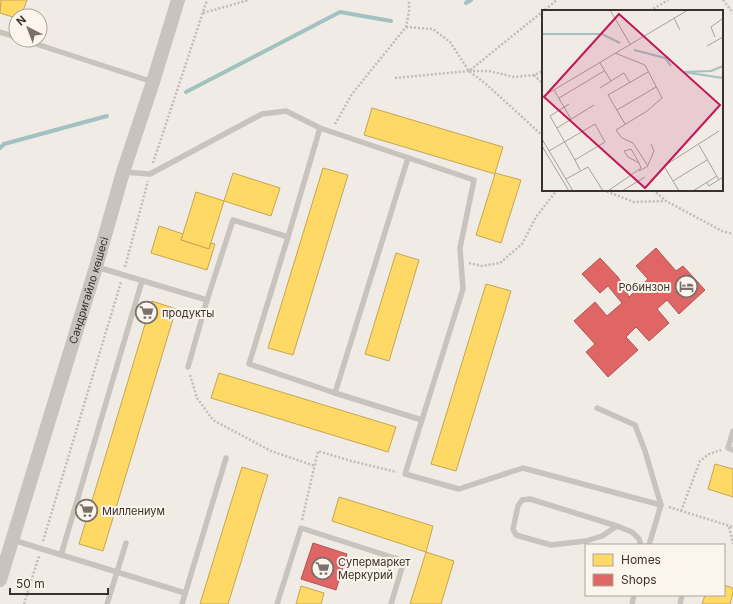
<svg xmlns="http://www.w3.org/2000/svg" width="733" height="604" font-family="Inter,sans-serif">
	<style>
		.homes { fill: #ffd966; stroke: #c4a654 }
		.shops { fill: #e06666; stroke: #ae5654 }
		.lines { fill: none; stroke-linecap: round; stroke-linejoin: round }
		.stream { stroke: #a1c2c1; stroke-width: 4 }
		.path { stroke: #c2bbb6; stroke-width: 2.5; stroke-dasharray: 2 2; stroke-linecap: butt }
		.service { stroke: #c9c3be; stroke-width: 5.5 }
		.tertiary { stroke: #c9c3be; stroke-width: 14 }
		.labels { text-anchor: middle; stroke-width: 4; stroke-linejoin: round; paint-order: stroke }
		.poi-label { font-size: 11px; fill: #3b302b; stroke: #fbf5ee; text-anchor: start }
		.street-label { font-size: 11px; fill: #3b302b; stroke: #fbf5ee }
		.inset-river { fill: none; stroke: #a1c2c1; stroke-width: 2 }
		.inset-road { fill: none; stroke: #a8a09b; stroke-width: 1 }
		.view { fill: #c2185b; fill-opacity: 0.15; stroke: #c2185b; stroke-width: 2 }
		.inset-edge { fill: none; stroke: #3b302b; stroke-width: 2 }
	</style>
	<rect width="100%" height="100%" fill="#f0ebe5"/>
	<g class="homes">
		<path d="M1 0H27L21 16H16V18L0 13Z"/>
		<path d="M372 108 503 147 495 173 521 180 501 243 476 235 495 174 364 135Z"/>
		<path d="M323 168 348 175 293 355 268 348Z"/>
		<path d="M233 173 280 188 271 216 224 201Z"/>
		<path d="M196 192 224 201 209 249 181 240Z"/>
		<path d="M159 226 183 234 181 240 209 249 211 243 215 244 207 270 151 253Z"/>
		<path d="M396 253 419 260 389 361 365 354Z"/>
		<path d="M486 284 511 291 456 471 431 464Z"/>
		<path d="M152 301 176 309 103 551 79 544Z"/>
		<path d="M219 373 396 427 388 452 211 398Z"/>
		<path d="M715 464 733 469V497L708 489Z"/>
		<path d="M242 467 268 475 228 604H200Z"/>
		<path d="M339 497 433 526 426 552 332 521Z"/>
		<path d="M426 552 454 561 441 604H410Z"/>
		<path d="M724 585 733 588V593L730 604H702L705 595H724Z"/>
		<path d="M301 586 324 593 321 604H296Z"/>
	</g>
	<g class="shops">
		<path d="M656 248 676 271 683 266 705 290 679 314 667 300 657 309 669 323 649 341 636 327 626 337 638 350 608 377 586 352 595 344 574 321 595 302 607 316 622 303 608 286 600 293 582 274 600 258 618 277 629 297 648 279 636 266Z"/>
		<path d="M313 543 347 554 336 590 301 579Z"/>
	</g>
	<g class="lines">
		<g class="stream">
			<path d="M469 0 466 3 471 0"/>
			<path d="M186 92 340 12 391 21"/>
			<path d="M0 148 4 144 107 116"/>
		</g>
		<g class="path">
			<path d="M723 0 733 13"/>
			<path d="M650 11 668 0"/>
			<path d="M203 13 249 0"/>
			<path d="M406 27 433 29 450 42 469 71 486 84 543 136"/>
			<path d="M469 71H489L514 77 534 75 543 71"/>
			<path d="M534 75 543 84"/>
			<path d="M395 78 469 71 557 0"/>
			<path d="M335 124 352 94 406 27 409 11V0"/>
			<path d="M153 163 207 0"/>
			<path d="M603 190 634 202 666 201 722 231 733 234"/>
			<path d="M653 190 665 200"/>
			<path d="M469 263 482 266 500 263 522 244 536 217 557 190"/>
			<path d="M125 267 148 181"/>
			<path d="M190 375 197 398 213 420 271 451 315 466"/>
			<path d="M669 507 733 527"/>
			<path d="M681 511 700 461 709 454 721 450"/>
			<path d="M302 520 318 451 351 461 397 472"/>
			<path d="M729 527 733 544"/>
			<path d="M43 541 121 282"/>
			<path d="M24 604 39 556"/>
		</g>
		<g class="service">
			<path d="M0 32 16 37"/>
			<path d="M24 40 153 82"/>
			<path d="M320 128 288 237 249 364 335 393 422 420"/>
			<path d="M123 172 150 174 262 114 286 111 320 128 474 180 460 248 463 289 405 474 459 489 523 468 661 505 649 545"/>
			<path d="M97 267 207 300 233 220 288 237"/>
			<path d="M188 367 207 300"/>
			<path d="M335 393 408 158"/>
			<path d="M597 408 635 425 645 451 661 505"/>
			<path d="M733 431 728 448 733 450"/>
			<path d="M617 526 602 536 586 541 551 545 516 535 513 529 518 506 522 500 530 499 617 526 632 532 639 539 641 545"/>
			<path d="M13 540 185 593"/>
			<path d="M61 555 142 281"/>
			<path d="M107 604 126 543"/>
			<path d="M182 604 226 458"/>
			<path d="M277 604 301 528 404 561 391 604"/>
			<path d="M632 604 634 595"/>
			<path d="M680 604 682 595"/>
		</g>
		<path class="tertiary" id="s1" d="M0 580 96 267 123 172 153 82 178 0"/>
	</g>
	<defs>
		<symbol id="hotel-ring" viewBox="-11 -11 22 22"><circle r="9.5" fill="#fbf5ee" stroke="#7a716c" stroke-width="1.5"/><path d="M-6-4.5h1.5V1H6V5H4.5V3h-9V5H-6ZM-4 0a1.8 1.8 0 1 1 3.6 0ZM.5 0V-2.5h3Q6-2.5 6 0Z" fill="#7a716c"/></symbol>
		<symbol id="supermarket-ring" viewBox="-11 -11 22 22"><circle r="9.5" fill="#fbf5ee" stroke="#7a716c" stroke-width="1.5"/><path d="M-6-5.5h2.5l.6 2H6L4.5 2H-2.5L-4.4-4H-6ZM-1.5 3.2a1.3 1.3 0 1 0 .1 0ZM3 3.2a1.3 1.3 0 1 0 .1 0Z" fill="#7a716c"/></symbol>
	</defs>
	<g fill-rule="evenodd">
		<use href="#hotel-ring" x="674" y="274" width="25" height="25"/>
		<use href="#supermarket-ring" x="134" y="300" width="25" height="25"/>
		<use href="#supermarket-ring" x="74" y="498" width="25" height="25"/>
		<use href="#supermarket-ring" x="310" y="556" width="25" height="25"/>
	</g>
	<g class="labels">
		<g class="poi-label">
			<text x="670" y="291" text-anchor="end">Робинзон</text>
			<text x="162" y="317">продукты</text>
			<text x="102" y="515">Миллениум</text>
			<text x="338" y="566">Супермаркет<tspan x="338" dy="13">Меркурий</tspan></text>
		</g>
		<g class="street-label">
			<text dy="4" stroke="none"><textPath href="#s1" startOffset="303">Сандригайло көшесі</textPath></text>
		</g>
	</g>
	<g transform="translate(542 10)">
		<rect width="181" height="181" fill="#f0ebe5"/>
		<path class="inset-river" d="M0 24H60L78 33M92 40 123 48 129 56M181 56 169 61 141 62 181 68"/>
		<path class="inset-road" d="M68 0 88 34M132 8 138 20M173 27 169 17 180 9M165 36 181 27M73 43 103 55 120 88 105 101 74 120 80 128 91 133 106 156 97 161M58 53 69 71 82 63 88 73M58 78 69 71M12 80 29 109M0 87 146 0M17 88 62 61M27 94 8 106 33 150M75 100 114 77M83 114 66 85 106 62M15 118 52 95M0 129 31 181M157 135 177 170M0 136 27 181M7 141 53 114 63 132 33 150 38 160M106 155 112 141 109 134M24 169 46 157 61 181M131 171 165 150M165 173 167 176 181 167M66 181 99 158 97 153 89 139 82 141 86 147 97 153M80 181 103 167M137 181 122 156 177 121M151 181 175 166"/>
		<path class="view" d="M77 4 178 95 103 178 2 87Z"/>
		<rect width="181" height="181" class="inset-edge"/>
	</g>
	<rect x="585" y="544" width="140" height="52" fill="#fbf5ee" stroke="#aea6a0"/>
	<rect x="593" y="554" width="20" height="12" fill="#ffd966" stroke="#aea6a0"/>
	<text x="621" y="564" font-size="12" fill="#3b302b">Homes</text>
	<rect x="593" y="574" width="20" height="12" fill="#e06666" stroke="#aea6a0"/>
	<text x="621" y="584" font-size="12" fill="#3b302b">Shops</text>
	<g transform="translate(28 28) rotate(318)"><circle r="19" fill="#fbf5ee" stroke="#aea6a0"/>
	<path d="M0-3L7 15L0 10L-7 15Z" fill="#7a716c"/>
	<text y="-6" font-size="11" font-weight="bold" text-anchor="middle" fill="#3b302b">N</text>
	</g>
	<path d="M10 588v6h98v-6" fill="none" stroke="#3b302b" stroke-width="2"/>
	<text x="16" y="588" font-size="12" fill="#3b302b" stroke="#fbf5ee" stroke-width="3" paint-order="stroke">50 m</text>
</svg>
